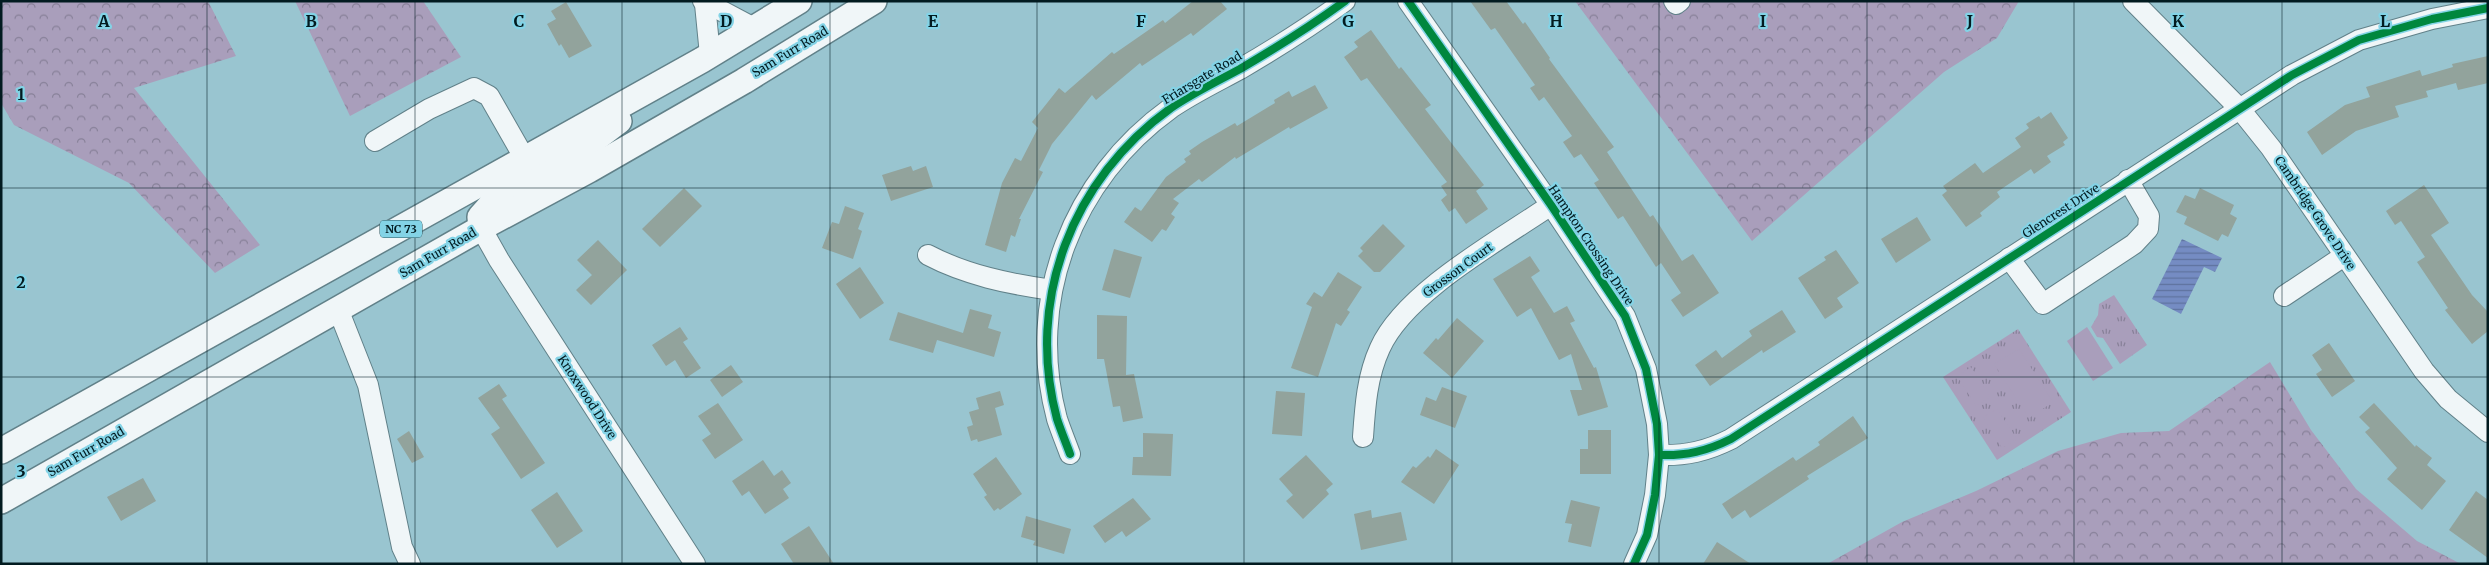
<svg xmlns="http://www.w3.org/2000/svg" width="2489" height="565" font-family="Merriweather,serif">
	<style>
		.grass { fill: url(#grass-tufts) }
		.forest { fill: url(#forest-crowns) }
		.garden { fill: #a99ebb }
		.water { fill: url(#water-rules) }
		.building { fill: #92a39c }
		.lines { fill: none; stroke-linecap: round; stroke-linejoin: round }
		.minor-casing { stroke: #618189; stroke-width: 22 }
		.major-casing { stroke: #618189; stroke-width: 28 }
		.minor { stroke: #f0f6f8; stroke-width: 20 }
		.major { stroke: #f0f6f8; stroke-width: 25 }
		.cycleway-casing { stroke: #83d3e6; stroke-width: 11 }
		.cycleway { stroke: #00873e; stroke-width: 8 }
		.grid { fill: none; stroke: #021b20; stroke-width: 1; stroke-opacity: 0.55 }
		.labels { text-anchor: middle; stroke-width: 4.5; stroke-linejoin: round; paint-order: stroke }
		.shield { fill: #83d3e6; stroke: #29525b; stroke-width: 1 }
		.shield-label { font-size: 11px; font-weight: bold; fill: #021b20 }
		.street-label { font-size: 12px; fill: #021b20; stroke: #83d3e6 }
		.grid-label { font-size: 16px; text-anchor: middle; font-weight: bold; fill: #021b20; stroke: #83d3e6; stroke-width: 4.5; stroke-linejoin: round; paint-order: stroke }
	</style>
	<defs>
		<pattern id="grass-tufts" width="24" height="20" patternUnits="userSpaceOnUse" patternTransform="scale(1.25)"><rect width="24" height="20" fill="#a99ebb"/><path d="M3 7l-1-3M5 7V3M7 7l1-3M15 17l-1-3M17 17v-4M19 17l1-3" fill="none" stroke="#878098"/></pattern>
		<pattern id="forest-crowns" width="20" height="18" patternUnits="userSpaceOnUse" patternTransform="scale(1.25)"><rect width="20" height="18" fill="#a99ebb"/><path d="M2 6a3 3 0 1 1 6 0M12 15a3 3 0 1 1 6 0" fill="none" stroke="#878098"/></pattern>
		<pattern id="water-rules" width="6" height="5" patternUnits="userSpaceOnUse" patternTransform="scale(1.25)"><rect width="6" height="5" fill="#758cc3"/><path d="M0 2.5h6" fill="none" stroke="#5e729e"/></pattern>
	</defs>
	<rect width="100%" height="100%" fill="#99c5d0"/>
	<g class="grass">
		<path d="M2114 295 2147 345 2120 364 2103 338 2097 337 2091 327 2098 315 2099 304Z"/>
		<path d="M2018 329 2071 412 1997 460 1943 377Z"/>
	</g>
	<g class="forest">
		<path d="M1 1H208L236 56 134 88 260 245 215 273 129 183 14 125 1 103Z"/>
		<path d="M295 1H423L461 57 350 116Z"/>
		<path d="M1575 1H2019L1997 38 1944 72 1752 241Z"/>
		<path d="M2270 362 2311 430 2356 489 2417 541 2461 564H1827L1902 522 1976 491 2058 451 2121 433 2169 431Z"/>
	</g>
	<g class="garden">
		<path d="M2087 327 2113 368 2093 381 2067 341Z"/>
		<path d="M2019 349 2053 402 2029 418 1994 364Z"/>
		<path d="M1971 367 1990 397 1976 406 1957 376Z"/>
		<path d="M1997 409 2017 439 2002 448 1983 417Z"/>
	</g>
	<path class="water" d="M2182 239 2222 258 2215 272 2204 267 2181 314 2152 299Z"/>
	<g class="building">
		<path d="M1193 1H1220L1227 9 1193 36 1191 33 1142 66 1140 63 1096 100 1092 95 1052 144 1039 170 1043 172 1019 219H1021L1015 237 1011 235 1006 252 985 245 1002 183 1015 158 1021 161 1038 128 1032 122 1059 88 1065 93 1112 52 1114 54 1163 20 1165 23Z"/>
		<path d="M1470 1H1506L1523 24 1525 22 1550 58 1549 59 1614 147 1607 152 1650 217 1653 215 1682 261 1693 254 1719 293 1683 317 1671 300 1681 293 1661 263 1656 267 1623 216 1618 219 1594 183 1599 180 1581 154 1574 158 1563 142 1572 136 1544 97 1539 101 1530 88 1535 85 1495 28 1491 30Z"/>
		<path d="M566 2 592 46 569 58 561 44 559 46 547 24 556 19 551 11Z"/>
		<path d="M1371 30 1399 69 1401 67 1431 105 1425 109 1484 185 1476 191 1488 209 1466 224 1455 208 1449 212 1441 200 1447 195 1441 186 1447 182 1367 78 1361 81 1344 57 1358 47 1354 42Z"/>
		<path d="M2488 56V83L2458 90 2456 83 2426 91 2428 97 2395 106 2399 117 2356 131 2322 155 2307 132 2345 105 2370 97 2366 87 2420 70 2422 76 2453 67 2452 64Z"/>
		<path d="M1315 85 1328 108 1290 129 1289 127 1236 159 1235 157 1202 182 1199 179 1173 199 1179 203 1171 214 1175 217 1166 231 1162 229 1152 242 1124 222 1135 207 1141 211 1166 177 1186 162 1184 159 1191 154 1189 151 1202 142 1235 123 1237 126 1275 103 1274 100 1289 91 1292 97Z"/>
		<path d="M2051 112 2068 138 2063 142 2065 145 2047 156 2051 162 2034 174 2031 169 1997 192 2000 197 1980 213 1982 216 1966 227 1942 195 1947 191 1943 186 1975 163 1983 173 2021 147 2015 138 2029 128 2026 124 2039 116 2041 119Z"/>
		<path d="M911 166 913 171 926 166 933 187 891 201 882 175Z"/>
		<path d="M2424 185 2449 223 2431 235 2472 295 2488 312V331L2472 344 2445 310 2448 308 2417 262 2425 257 2401 221 2395 225 2386 211Z"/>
		<path d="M684 188 702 206 660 247 642 229Z"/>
		<path d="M2200 188 2234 205 2230 214 2237 218 2228 237 2222 234 2218 241 2184 224 2187 217 2176 212 2185 195 2195 199Z"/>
		<path d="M845 206 864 213 858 229 862 231 853 259 822 248 832 222 839 224Z"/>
		<path d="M1917 217 1931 240 1896 263 1881 239Z"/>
		<path d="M1383 224 1405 246 1380 272H1374L1358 256 1363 251 1360 248Z"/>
		<path d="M598 240 627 270 591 305 576 290 592 275 577 260Z"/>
		<path d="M1114 249 1142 257 1130 298 1102 290Z"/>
		<path d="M1836 250 1859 283 1837 298 1843 307 1825 319 1798 278 1826 260 1824 257Z"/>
		<path d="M1530 256 1540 271 1531 277 1554 313 1567 306 1575 321 1570 323 1594 368 1596 367 1608 407 1578 416 1570 390H1582L1571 354 1559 360 1531 308 1517 317 1493 279Z"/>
		<path d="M860 267 884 303 860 319 836 284Z"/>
		<path d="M1338 272 1362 287 1347 310 1350 312 1341 326 1336 323 1318 377 1291 368 1312 307 1306 304 1314 292 1322 297Z"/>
		<path d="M970 309 992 315 988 328 1001 332 994 357 937 340 933 353 889 340 898 312 963 333Z"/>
		<path d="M1782 310 1796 332 1763 353 1762 350 1710 386 1695 365 1716 350 1722 358 1752 336 1749 331Z"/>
		<path d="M1097 315 1127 316 1126 375 1134 374 1143 418 1123 422 1120 406 1113 407 1104 359H1097Z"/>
		<path d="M1457 318 1484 341 1452 378 1423 353 1436 338 1438 340Z"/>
		<path d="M680 327 688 339 683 342 701 368 686 378 675 360 666 366 652 345Z"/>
		<path d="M2329 343 2355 381 2332 397 2316 374 2322 370 2312 355Z"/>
		<path d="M731 365 743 382 722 397 710 380Z"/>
		<path d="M499 384 507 396 502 399 545 463 521 479 491 434 500 428 478 398Z"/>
		<path d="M1442 387 1467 396 1455 428 1420 415 1426 397 1436 401Z"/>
		<path d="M1000 391 1004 405 995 408 1002 435 978 442 977 439 971 441 967 427 973 425 969 412 979 409 976 398Z"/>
		<path d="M1276 391 1305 393 1302 436 1272 434Z"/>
		<path d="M718 403 743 440 715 459 702 440 711 434 698 416Z"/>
		<path d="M2374 403 2415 447 2416 445 2432 458 2427 465 2446 481 2422 510 2387 479 2397 468 2365 432 2370 428 2359 417Z"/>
		<path d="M1853 416 1868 438 1807 476 1809 479 1750 518 1745 510 1732 519 1722 504 1793 457 1796 461 1820 445 1818 442Z"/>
		<path d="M1588 430H1611V474H1580V449H1588Z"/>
		<path d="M409 431 424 457 412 463 397 439Z"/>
		<path d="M1143 433 1173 434 1171 476 1132 475 1133 457H1143Z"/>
		<path d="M1436 449 1459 465 1434 504 1401 482 1413 466 1416 468 1428 456 1430 458Z"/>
		<path d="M1306 455 1333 484 1326 490 1329 494 1303 519 1286 501 1293 495 1279 479Z"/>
		<path d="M996 457 1022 494 1000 510 998 508 994 511 984 497 987 495 973 474Z"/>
		<path d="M763 460 774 476 782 470 791 483 783 489 789 498 765 514 749 491 742 496 732 481Z"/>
		<path d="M143 478 156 501 121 521 107 497Z"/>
		<path d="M2476 491 2488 500V558L2449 530Z"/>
		<path d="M557 492 583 531 557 548 531 510Z"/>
		<path d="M1133 498 1151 519 1126 537 1122 531 1105 543 1093 526Z"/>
		<path d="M1571 500 1600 507 1591 547 1568 542 1572 524 1565 523Z"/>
		<path d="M1371 510 1372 518 1401 512 1407 540 1361 550 1354 514Z"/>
		<path d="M1026 516 1071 529 1064 554 1033 545 1035 541 1021 537Z"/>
		<path d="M809 526 834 564H794L781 544Z"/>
		<path d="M1717 542 1751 564H1703Z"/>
	</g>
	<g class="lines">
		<defs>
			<g id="minor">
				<path d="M703 1 754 28"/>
				<path d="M1408 1 1551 205 1625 316 1646 369 1657 424 1659 455 1655 495 1647 535 1634 564"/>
				<path d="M1674 1 1676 4 1680 1"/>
				<path d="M2133 1 2239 108 2271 148 2424 371 2448 399 2488 432"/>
				<path d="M705 4 710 55"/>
				<path d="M375 141 429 109 474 88 489 96 525 159"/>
				<path d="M481 228 499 260 695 564"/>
				<path d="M928 255C966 275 1009 284 1052 290"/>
				<path d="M2009 258 2043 304 2134 244 2148 229 2149 216 2128 180"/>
				<path d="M2284 296 2344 256"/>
				<path d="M338 309 368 385 402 547 410 564"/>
				<path d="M1363 437C1365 407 1367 376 1380 348 1405 292 1500 240 1551 205"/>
				<path d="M1070 454C1066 443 1061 431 1057 419 1025 300 1072 179 1171 108 1193 93 1216 82 1240 69 1276 48 1311 26 1345 1"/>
				<path d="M1659 455C1686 456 1707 451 1731 439L2292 75 2359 40 2432 19 2488 8"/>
			</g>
			<g id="major">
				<path d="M481 228 480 217 496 199 582 149 619 121"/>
				<path d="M1 451 702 60 799 1"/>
				<path d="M1 501 481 228 589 170 744 81 874 1"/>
			</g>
		</defs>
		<use href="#minor" class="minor-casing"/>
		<use href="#major" class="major-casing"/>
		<use href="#minor" class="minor"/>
		<use href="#major" class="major"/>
		<defs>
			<g id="cycleway">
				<path d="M1408 1 1551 205 1625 316 1646 369 1657 424 1659 455 1655 495 1647 535 1634 564"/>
				<path d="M1070 454C1066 443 1061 431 1057 419 1025 300 1072 179 1171 108 1193 93 1216 82 1240 69 1276 48 1311 26 1345 1"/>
				<path d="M1659 455C1686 456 1707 451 1731 439L2292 75 2359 40 2432 19 2488 8"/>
			</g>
		</defs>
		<use href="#cycleway" class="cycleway-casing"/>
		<use href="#cycleway" class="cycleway"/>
	</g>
	<path class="grid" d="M207 1V564M415 1V564M622 1V564M830 1V564M1037 1V564M1244 1V564M1452 1V564M1659 1V564M1867 1V564M2074 1V564M2282 1V564M1 188H2488M1 377H2488"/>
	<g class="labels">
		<rect class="shield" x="380" y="220.5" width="42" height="17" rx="4"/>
		<g class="shield-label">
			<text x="401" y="233">NC 73</text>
		</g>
		<g class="street-label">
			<text transform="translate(790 52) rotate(-31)" y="4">Sam Furr Road</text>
			<text transform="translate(1202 78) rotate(-31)" y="4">Friarsgate Road</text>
			<text transform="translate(2061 211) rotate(-33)" y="4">Glencrest Drive</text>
			<text transform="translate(2315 213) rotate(56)" y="4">Cambridge Grove Drive</text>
			<text transform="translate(1591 245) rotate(56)" y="4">Hampton Crossing Drive</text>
			<text transform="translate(438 253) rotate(-30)" y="4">Sam Furr Road</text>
			<text transform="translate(1458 270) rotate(-36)" y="4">Grosson Court</text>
			<text transform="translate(587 397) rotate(57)" y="4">Knoxwood Drive</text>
			<text transform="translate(86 452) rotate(-30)" y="4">Sam Furr Road</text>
		</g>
	</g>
	<g class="grid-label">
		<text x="104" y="27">A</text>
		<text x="311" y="27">B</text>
		<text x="519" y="27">C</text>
		<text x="726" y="27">D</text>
		<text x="933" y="27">E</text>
		<text x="1141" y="27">F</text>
		<text x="1348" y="27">G</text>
		<text x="1556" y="27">H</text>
		<text x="1763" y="27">I</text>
		<text x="1970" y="27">J</text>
		<text x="2178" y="27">K</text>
		<text x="2385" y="27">L</text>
		<text x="21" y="100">1</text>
		<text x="21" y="288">2</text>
		<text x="21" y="477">3</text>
	</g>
	<rect width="2489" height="565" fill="none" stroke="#021b20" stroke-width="5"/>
</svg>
